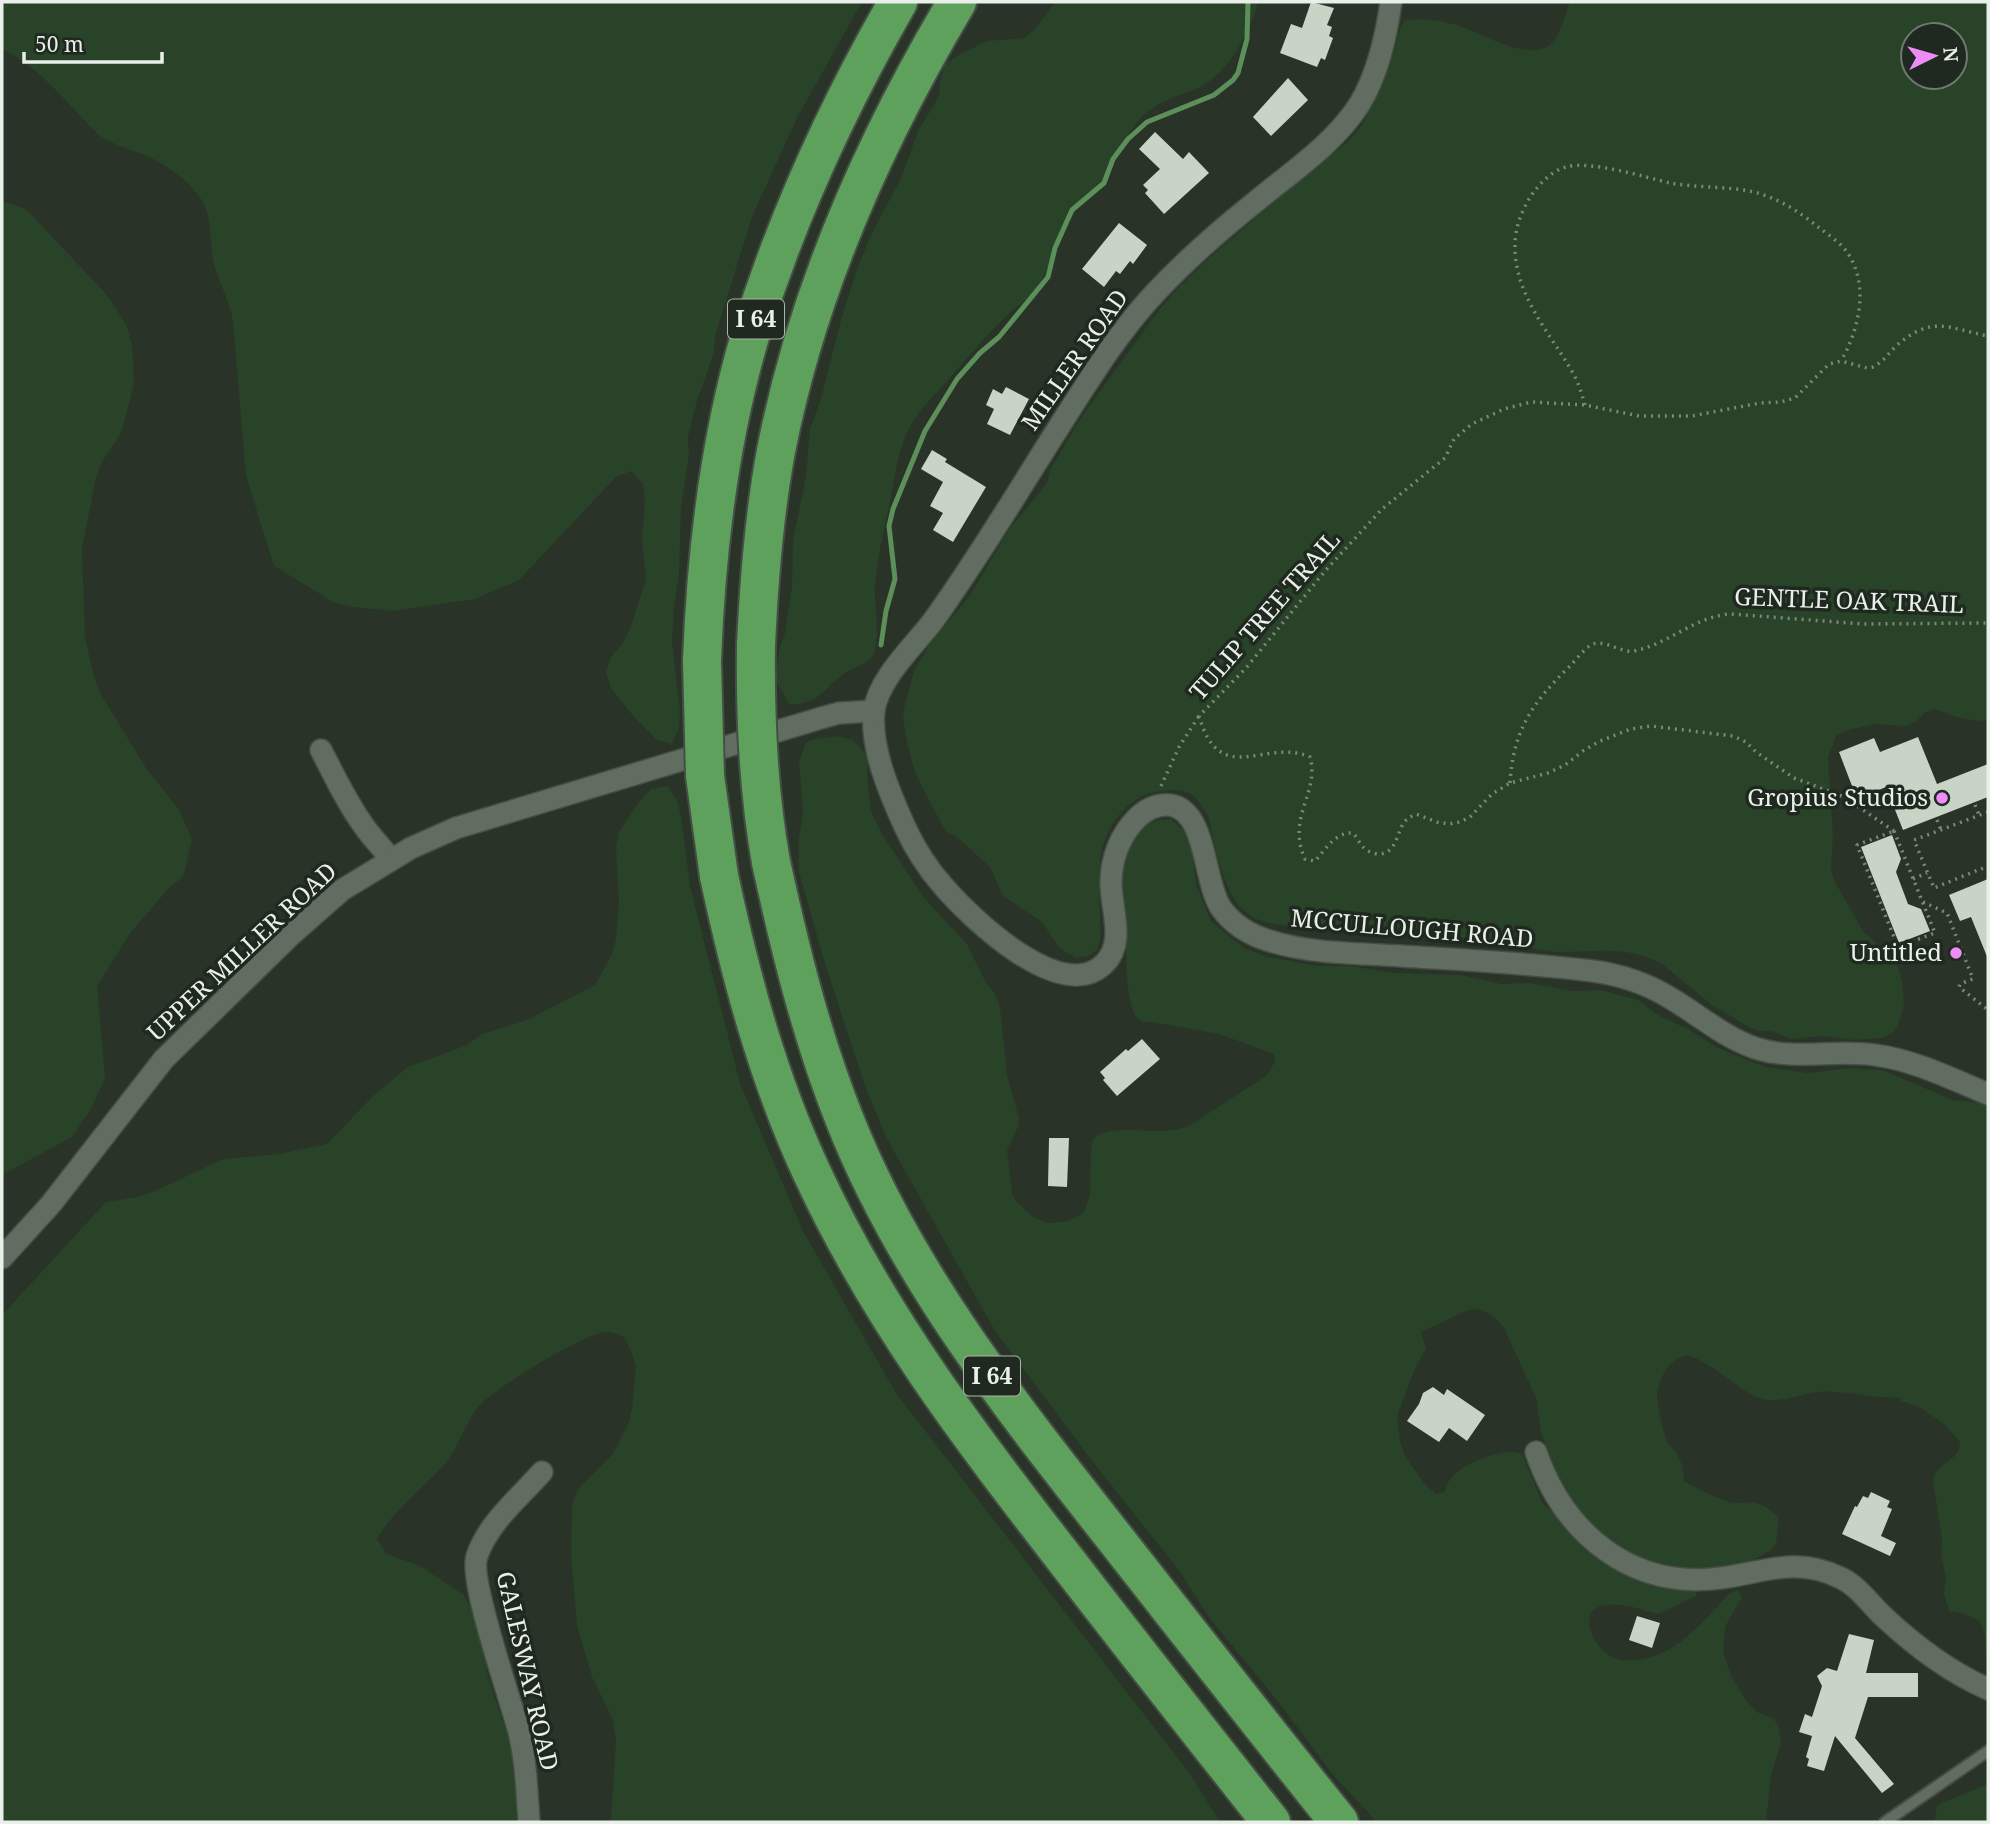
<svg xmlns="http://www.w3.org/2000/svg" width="1990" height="1824" font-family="'Noto Serif',serif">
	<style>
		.green { fill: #284327; fill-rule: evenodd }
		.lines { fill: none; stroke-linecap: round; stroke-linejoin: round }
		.stream { stroke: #5c8f5a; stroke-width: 5 }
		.building { fill: #c7d4c6 }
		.service-casing { stroke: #454e45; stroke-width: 14 }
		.minor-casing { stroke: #454e45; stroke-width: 24 }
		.motorway-casing { stroke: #454e45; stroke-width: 42 }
		.path { stroke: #7e867d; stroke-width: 3.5; stroke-dasharray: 2 5; stroke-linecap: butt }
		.service { stroke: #626d61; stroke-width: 10 }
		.minor { stroke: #626d61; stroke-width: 21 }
		.motorway { stroke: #5ea15c; stroke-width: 38 }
		.motorway-bridge-casing { stroke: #454e45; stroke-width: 42; stroke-linecap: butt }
		.motorway-bridge { stroke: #5ea15c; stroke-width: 38 }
		.poi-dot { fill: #ee8cf8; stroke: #1f291f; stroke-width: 2.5 }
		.labels { text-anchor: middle; stroke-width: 7; stroke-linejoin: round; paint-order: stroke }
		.shield { fill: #1f291f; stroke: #acb4ac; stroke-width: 2 }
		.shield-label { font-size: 23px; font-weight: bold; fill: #e9f0e9 }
		.street-label { font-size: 24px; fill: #e9f0e9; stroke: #1f291f }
		.poi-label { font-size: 24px; fill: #e9f0e9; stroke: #1f291f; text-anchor: end }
	</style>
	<rect width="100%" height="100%" fill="#293328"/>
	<g class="green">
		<path d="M2 2H862L797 118 752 217 716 333 713 355 696 404 688 437 689 455 681 507 679 574 674 607 672 642 680 711 679 728 672 744 657 740 633 716 611 688 606 672 611 657 622 644 630 629 646 579 642 539 645 501 643 484 631 471 616 477 519 580 475 599 392 611 354 607 335 603 274 566 246 476 233 321C229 301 220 284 214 265 209 247 213 224 205 207 197 187 173 170 155 160 139 151 109 145 97 133 66 103 41 68 2 49Z"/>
		<path d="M1055 2H1258C1252 29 1227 75 1200 87 1177 97 1158 100 1140 119 1123 138 1116 163 1101 182 1091 195 1079 204 1070 219 1057 241 1051 268 1035 290 1027 301 1014 308 1004 318 984 338 966 360 947 381 937 393 924 404 916 417 898 443 895 477 889 508 883 533 877 560 875 586 874 604 881 639 873 655 866 666 852 667 842 675 820 693 822 701 790 705L775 679 780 647 785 633 792 586 793 540 806 477 810 429 821 398 841 320 856 272 869 239 902 176 918 131 939 96 940 80 945 65 957 56 987 41 1024 38 1036 28Z"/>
		<path d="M1570 2H1988V720L1978 721 1956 717 1935 709 1925 712 1917 721 1908 726 1875 724 1847 730 1836 736 1828 757 1833 836 1831 870 1834 880 1863 931 1896 961 1902 982 1904 1004 1898 1025 1892 1033 1882 1038 1854 1040 1822 1036 1791 1039 1772 1031H1760L1750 1028 1712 1005 1662 964C1627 945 1595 952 1558 952 1540 951 1524 946 1506 941 1487 937 1467 941 1448 938 1434 936 1421 930 1407 928 1400 927 1393 929 1386 929 1371 927 1359 923 1344 924 1313 925 1266 933 1242 909 1223 891 1214 841 1208 816 1194 792 1188 788 1161 791 1126 794 1102 831 1100 864 1098 888 1101 914 1100 939L1097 950 1088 956 1076 958 1067 953 1059 947 1041 921 1003 896 990 867 957 837 947 832 941 823 915 773 905 733 903 712 914 671 930 644 970 595 1008 531 1042 489 1048 480 1050 470 1080 419 1158 311 1177 289 1207 260 1330 154 1347 143 1362 125 1381 88 1395 49 1400 29 1405 20C1423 18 1443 21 1460 26 1481 33 1527 61 1548 46 1561 37 1564 15 1570 2ZM1913 35H1955V77H1913Z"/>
		<path d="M2 201 26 209 107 295 126 324 132 344 134 385 121 433 102 462 96 477 82 549 85 637 93 673 99 691 146 768 180 811 192 840 183 877 170 887 131 932 97 986 105 1078 91 1109 72 1137 2 1175Z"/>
		<path d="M837 736 853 740 864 752 868 759 867 776 871 811 882 834 924 898 967 944 985 981 995 994 1000 1007 1007 1075 1019 1118 1018 1127 1007 1150 1012 1193 1015 1200 1033 1217 1048 1223 1069 1221 1084 1212 1090 1195 1091 1148 1093 1140 1099 1134C1128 1124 1161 1137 1189 1126L1266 1076 1275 1062 1274 1054 1219 1034 1152 1022C1146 1023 1141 1023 1137 1018 1125 1004 1126 947 1126 927 1125 911 1121 895 1121 879 1122 865 1134 833 1145 825 1152 820 1162 820 1171 819L1183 830 1187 836 1192 852 1196 884 1211 921 1244 948 1267 957 1319 966H1351L1393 973 1460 975 1502 984 1528 983 1574 991 1601 990 1638 1000 1658 1015 1688 1029 1718 1048 1765 1067 1808 1073 1849 1068 1882 1070 1953 1100 1979 1103 1988 1107V1678L1985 1635 1980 1622 1966 1614 1949 1611 1944 1594 1946 1578 1941 1553 1942 1539 1933 1480C1937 1461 1960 1462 1960 1442L1944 1424 1921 1408 1899 1400 1902 1397C1873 1400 1845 1389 1817 1392 1797 1395 1774 1406 1754 1396 1738 1388 1701 1355 1686 1356 1669 1358 1658 1380 1657 1396 1657 1405 1664 1435 1668 1443 1672 1449 1678 1452 1680 1460 1683 1466 1683 1474 1684 1481 1696 1488 1710 1495 1723 1500 1750 1509 1752 1492 1779 1518L1776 1544 1771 1550 1750 1562 1725 1568 1690 1572 1652 1564 1607 1543 1573 1506 1561 1484 1541 1432 1536 1398 1503 1326 1492 1315 1477 1309 1468 1310 1421 1332 1426 1348 1414 1371 1397 1416 1400 1441 1405 1456 1424 1483 1436 1494 1444 1492C1446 1487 1448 1481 1452 1477 1463 1463 1506 1446 1522 1454L1542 1502 1579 1541 1653 1585H1682L1698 1588 1696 1596 1659 1614C1641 1611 1626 1602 1606 1605 1572 1609 1596 1658 1622 1660 1664 1663 1687 1638 1714 1610 1722 1602 1726 1593 1738 1590L1742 1597 1725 1627 1723 1652 1731 1676 1745 1699 1757 1712 1773 1718 1778 1725 1781 1742 1771 1776 1766 1822H1377L1333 1775 1280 1704 1208 1616 1180 1572 1086 1453 995 1331 887 1139 866 1089 826 967 799 872 798 845 803 812 799 762 805 745 810 740Z"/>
		<path d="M668 786 677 801 681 816 690 886 740 1083 803 1231 896 1393 1190 1774 1220 1822H611L616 1739 613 1720 592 1677 577 1626 571 1557 572 1504 579 1488 613 1454 628 1424 632 1409 636 1367 631 1351 624 1337C619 1335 613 1332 608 1332 588 1330 492 1390 478 1407 464 1425 458 1450 442 1467 420 1491 393 1511 377 1539L387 1554 420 1566 464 1595 480 1627 488 1677 514 1754 522 1822H2V1315L106 1202 138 1197 155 1191 223 1159 279 1154 327 1144 373 1096 408 1067 467 1045 482 1034 527 1020 595 985 612 954 616 939 619 903 616 848 619 832 639 802 651 789Z"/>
		<path d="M1988 1784V1822H1938L1935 1820 1937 1805Z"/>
	</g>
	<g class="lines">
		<path class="stream" d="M881 645 886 611 895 579 889 526 893 509 925 431 957 379 980 353 999 337 1048 277 1055 248 1072 210 1104 183 1113 159 1128 139 1147 122 1214 95 1233 80 1238 73 1247 39 1248 2"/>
	</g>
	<g class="building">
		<path d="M1311 2 1334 8 1327 25 1332 27 1329 36 1333 38 1325 60 1321 58 1317 67 1280 53 1291 24 1302 28Z"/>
		<path d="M1288 78 1308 100 1271 136 1253 117Z"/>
		<path d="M1155 132 1183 159 1189 152 1209 173 1164 214 1145 193 1148 190 1143 185 1160 169 1139 149Z"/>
		<path d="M1119 223 1147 245 1133 264 1130 261 1120 274 1116 271 1104 287 1082 269Z"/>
		<path d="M1006 387 1029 399 1010 435 987 424 994 409 986 405 993 389 1002 394Z"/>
		<path d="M932 450 947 459 945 462 986 487 953 542 933 530 943 513 930 506 943 482 921 469Z"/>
		<path d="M1918 737 1937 784 1988 764V797L1903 830 1886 787 1857 799 1839 752 1874 738 1880 752Z"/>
		<path d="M1892 835 1901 859 1896 872 1908 904 1921 909 1930 931 1899 943 1861 847Z"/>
		<path d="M1988 879V959L1971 917 1960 921 1949 895Z"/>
		<path d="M1142 1039 1160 1059 1117 1096 1103 1080 1105 1078 1100 1072 1126 1049 1128 1051Z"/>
		<path d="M1049 1138H1069L1067 1187 1048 1186Z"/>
		<path d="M1433 1387 1444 1395 1447 1389 1485 1415 1467 1441 1449 1428 1439 1442 1407 1421 1419 1404 1423 1393Z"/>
		<path d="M1871 1492 1890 1501 1887 1507 1892 1509 1881 1536 1896 1543 1890 1556 1842 1534 1855 1506 1857 1507 1863 1496 1868 1498Z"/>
		<path d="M1637 1616 1660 1623 1652 1648 1629 1640Z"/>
		<path d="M1849 1634 1874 1640 1866 1673H1918V1697H1868L1855 1738 1894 1784 1882 1793 1835 1736 1824 1771 1807 1766 1809 1759 1806 1757 1812 1736 1799 1732 1805 1714 1812 1717 1822 1686 1817 1676 1827 1668 1837 1671Z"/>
	</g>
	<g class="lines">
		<defs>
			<path id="service" d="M1885 1822 1988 1751"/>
			<g id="minor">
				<path d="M1391 2C1386 37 1378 74 1359 105 1333 145 1290 173 1254 203 1219 231 1186 260 1156 292 1120 330 1092 375 1064 419 1021 486 980 556 933 621 914 646 878 679 874 711 870 748 890 794 905 827 915 849 928 869 944 887 972 919 1061 1005 1104 964 1126 943 1111 909 1111 883 1111 859 1120 835 1137 818 1146 809 1157 804 1170 805 1207 810 1203 881 1221 908 1233 925 1250 935 1270 941 1312 954 1358 953 1401 956 1465 960 1530 963 1593 971 1622 975 1648 984 1672 999 1700 1016 1724 1037 1755 1048 1795 1061 1834 1049 1875 1055 1914 1060 1952 1079 1988 1094"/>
				<path d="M321 750C335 777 348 805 366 829 374 840 383 848 391 860"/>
				<path d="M2 1258 51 1204 164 1059 292 934 342 890 411 848 456 828 821 718 839 713 874 711"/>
				<path d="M1536 1452C1564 1534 1632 1590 1721 1578 1766 1572 1796 1556 1841 1578 1858 1586 1870 1604 1884 1617 1915 1646 1949 1672 1988 1689"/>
				<path d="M529 1822C527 1792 526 1761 519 1732 511 1700 468 1579 477 1556 488 1523 519 1498 542 1472"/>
			</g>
			<g id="motorway">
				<path d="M756 645C759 580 764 515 776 451 807 291 874 141 957 2"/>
				<path d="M702 661C706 552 719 441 750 336 786 219 837 108 898 2"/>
				<path d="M771 862C790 949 811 1035 844 1118 904 1271 1009 1404 1110 1532 1186 1629 1262 1726 1339 1822"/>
				<path d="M719 876C741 978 768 1079 812 1173 878 1316 972 1440 1068 1563 1135 1650 1203 1736 1271 1822"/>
			</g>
		</defs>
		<use href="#service" class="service-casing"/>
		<use href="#minor" class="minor-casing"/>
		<use href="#motorway" class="motorway-casing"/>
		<g class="path">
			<path d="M1585 405C1582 395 1579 384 1574 375 1550 332 1513 295 1515 242 1516 214 1538 175 1566 167 1589 160 1645 177 1670 183 1697 188 1727 186 1754 192 1778 198 1800 212 1818 227 1826 233 1836 240 1843 247 1871 280 1860 328 1841 361"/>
			<path d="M1510 783C1513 731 1532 703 1569 667 1576 660 1583 650 1592 644 1608 640 1620 653 1634 651 1669 644 1695 616 1731 614L1863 624 1988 623"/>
			<path d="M1161 786 1179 747 1199 716"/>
			<path d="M1975 805 1979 815"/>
			<path d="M1988 812 1914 840 1934 888 1988 866"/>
			<path d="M1937 820 1941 830"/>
			<path d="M1894 831 1844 797 1794 778 1756 752 1746 742 1733 736 1651 726 1631 729 1600 741 1583 751 1565 765 1548 773 1510 783 1492 794 1470 817 1460 822 1449 824 1437 822 1416 814C1410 817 1406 819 1403 824 1396 836 1396 853 1379 854 1374 854 1366 851 1363 847 1359 843 1357 837 1353 833 1335 832 1326 849 1315 861L1305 859C1286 817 1320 793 1310 757 1266 737 1220 790 1199 716L1246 668 1325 571 1382 509 1445 458 1454 439 1472 424 1504 409 1531 402 1585 405 1639 416H1692L1760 403 1781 402 1795 398 1829 364 1841 361 1867 368 1873 367C1883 362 1889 353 1897 345 1933 315 1947 328 1988 336"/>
			<path d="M1894 831 1935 933 1898 947 1857 845Z"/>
			<path d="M1913 879 1927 873"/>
			<path d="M1923 902 1947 913 1973 979 1960 984 1959 987 1988 1010"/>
		</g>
		<use href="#service" class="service"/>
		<use href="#minor" class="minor"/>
		<use href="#motorway" class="motorway"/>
		<defs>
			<g id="motorway-bridge">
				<path d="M756 645C755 718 758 790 771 862"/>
				<path d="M702 661 705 776 719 876"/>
			</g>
		</defs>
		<use href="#motorway-bridge" class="motorway-bridge-casing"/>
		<use href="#motorway-bridge" class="motorway-bridge"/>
	</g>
	<g class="poi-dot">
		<circle cx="1942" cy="798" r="7"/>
		<circle cx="1956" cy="953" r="7"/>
	</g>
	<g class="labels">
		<g class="shield">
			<rect x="728" y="299.5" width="56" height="39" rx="5"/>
			<rect x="964" y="1356.5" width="56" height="39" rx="5"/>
		</g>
		<g class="shield-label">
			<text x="756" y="327">I 64</text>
			<text x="992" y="1384">I 64</text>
		</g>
		<g class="street-label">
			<text transform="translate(1075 360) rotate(-55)" y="8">MILLER ROAD</text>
			<text transform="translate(1849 601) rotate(2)" y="8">GENTLE OAK TRAIL</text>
			<text transform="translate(1265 616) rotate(-49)" y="8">TULIP TREE TRAIL</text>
			<text transform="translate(1412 929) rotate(5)" y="8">MCCULLOUGH ROAD</text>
			<text transform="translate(242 952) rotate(-43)" y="8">UPPER MILLER ROAD</text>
			<text transform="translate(527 1671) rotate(77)" y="8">GALESWAY ROAD</text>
		</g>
		<g class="poi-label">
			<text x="1928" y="806">Gropius Studios</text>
			<text x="1942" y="961">Untitled</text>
		</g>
	</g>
	<rect width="1990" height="1824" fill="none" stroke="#e9f0e9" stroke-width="7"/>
	<g transform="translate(1934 56) rotate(85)"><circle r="33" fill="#1f291f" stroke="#707970" stroke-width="2"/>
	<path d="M0-5L12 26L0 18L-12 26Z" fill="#ee8cf8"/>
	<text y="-10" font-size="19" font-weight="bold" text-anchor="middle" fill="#e9f0e9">N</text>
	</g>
	<path d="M24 52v10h138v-10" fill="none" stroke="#e9f0e9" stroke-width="3.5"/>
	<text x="35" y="52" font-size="21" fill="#e9f0e9" stroke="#1f291f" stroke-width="5" paint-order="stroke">50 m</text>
</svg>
